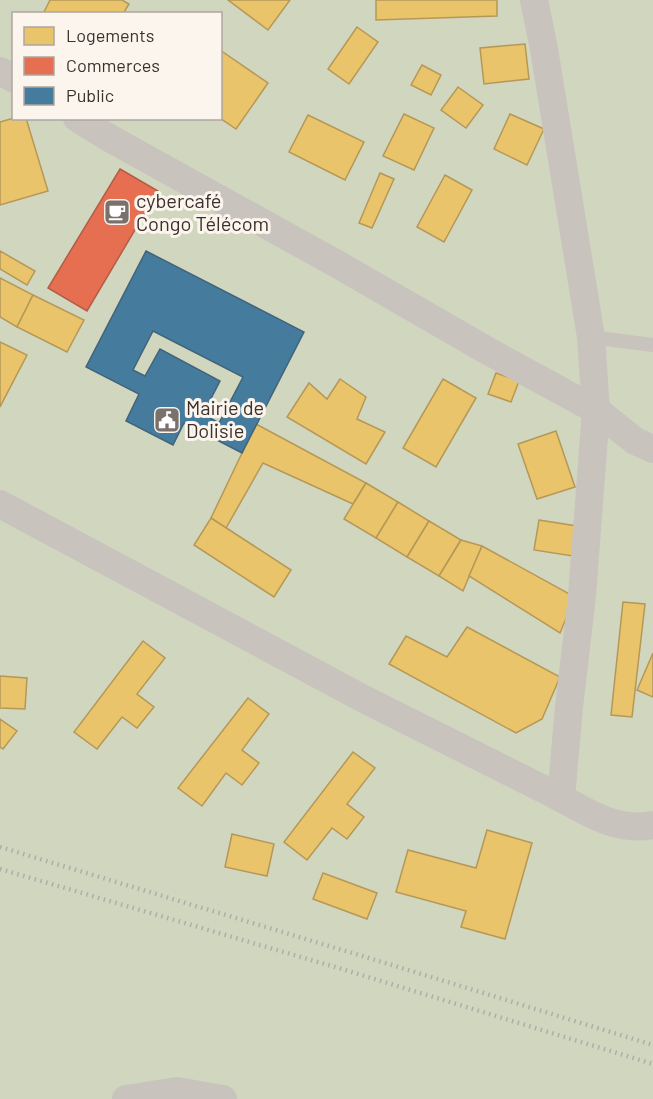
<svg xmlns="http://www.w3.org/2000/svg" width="653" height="1099" font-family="Barlow,sans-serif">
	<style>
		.green { fill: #d1d6bf; fill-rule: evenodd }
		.homes { fill: #e9c46a; stroke: #b59857; stroke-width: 1.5 }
		.shops { fill: #e76f51; stroke: #b35c46; stroke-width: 1.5 }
		.public { fill: #457b9d; stroke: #42647b; stroke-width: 1.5; fill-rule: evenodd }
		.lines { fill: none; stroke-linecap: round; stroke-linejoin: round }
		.service { stroke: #c9c3be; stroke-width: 14 }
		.minor { stroke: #c9c3be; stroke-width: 28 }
		.rail { stroke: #b1aca8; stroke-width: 4.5; stroke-dasharray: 1.5 4.5; stroke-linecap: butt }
		.labels { text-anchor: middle; stroke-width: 6; stroke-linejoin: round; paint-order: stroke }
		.poi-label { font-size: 20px; fill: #3b302b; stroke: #fbf5ee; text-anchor: start }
	</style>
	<rect width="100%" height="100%" fill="#f0ebe5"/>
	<path class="green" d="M0 0H653V1099H0ZM14 14H220V118H14Z"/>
	<g class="homes">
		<path d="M50 0H122L129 4 123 14H43Z"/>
		<path d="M228 0H290L268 30Z"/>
		<path d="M376 0H497V16L376 20Z"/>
		<path d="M357 27 378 42 349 84 328 69Z"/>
		<path d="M525 44 529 79 484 84 480 48Z"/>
		<path d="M220 50 268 83 236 129 220 118Z"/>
		<path d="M422 65 441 75 431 95 411 85Z"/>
		<path d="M458 87 483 105 466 128 441 110Z"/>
		<path d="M404 114 434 128 414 170 383 156Z"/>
		<path d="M510 114 544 129 527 165 494 149Z"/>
		<path d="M308 115 364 142 345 180 289 152Z"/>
		<path d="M14 118H26L48 191 0 205V122Z"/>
		<path d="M380 173 394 179 372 228 359 223Z"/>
		<path d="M445 175 472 190 444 242 417 227Z"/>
		<path d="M0 251 35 271 27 285 0 269Z"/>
		<path d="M0 278 33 295 17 327 0 317Z"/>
		<path d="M33 295 84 320 67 352 17 327Z"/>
		<path d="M0 342 27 355 0 407Z"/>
		<path d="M496 373 519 381 511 402 488 394Z"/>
		<path d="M340 379 366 397 357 419 385 432 366 464 287 417 309 383 327 399Z"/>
		<path d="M443 379 476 398 436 467 403 448Z"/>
		<path d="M256 424 366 483 353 504 263 463 226 528 211 518 242 453Z"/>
		<path d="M556 431 575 487 537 499 518 444Z"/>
		<path d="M366 483 398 502 376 538 344 519Z"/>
		<path d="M398 502 429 521 407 557 376 538Z"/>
		<path d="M211 518 291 570 274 597 194 545Z"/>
		<path d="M539 520 583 527 579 557 534 550Z"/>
		<path d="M429 521 461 540 439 576 407 557Z"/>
		<path d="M461 540 482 546 463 591 439 576Z"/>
		<path d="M482 546 575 597 560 633 469 576Z"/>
		<path d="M623 602 645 604 632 717 611 715Z"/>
		<path d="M467 627 560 677 542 719 516 733 389 664 406 636 447 657Z"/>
		<path d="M143 641 165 658 137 694 154 707 137 728 122 717 97 749 74 732Z"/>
		<path d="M653 653V697L637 690Z"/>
		<path d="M0 676 27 678 25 709 0 708Z"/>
		<path d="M248 698 269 714 242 750 259 763 242 785 226 773 202 806 178 788Z"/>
		<path d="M0 719 17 731 3 749 0 747Z"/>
		<path d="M353 752 375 768 347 804 364 817 347 839 332 828 307 860 284 842Z"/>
		<path d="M487 830 532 843 505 939 461 927 466 911 396 892 408 850 476 868Z"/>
		<path d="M232 834 274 844 267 876 225 867Z"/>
		<path d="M323 873 377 893 367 919 313 899Z"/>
	</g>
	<path class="shops" d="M120 169 158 191 87 311 48 288Z"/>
	<path class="public" d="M146 251 304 332 242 453 184 423 173 445 126 421 139 394 86 367ZM153 331 243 377 219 423 203 414 220 381 160 349 145 376 133 370Z"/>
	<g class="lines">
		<path class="service" d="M591 337 653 345"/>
		<g class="minor">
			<path d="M534 0 544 49 591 337 596 410 582 596 569 707 561 798"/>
			<path d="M0 71 14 79"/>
			<path d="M77 118 104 135 337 264 488 351 596 410 635 441 653 449"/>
			<path d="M0 504 362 698 561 798C589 814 619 832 653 825"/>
			<path d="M126 1099 177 1091 223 1099"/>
		</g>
		<g class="rail">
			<path d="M0 847 392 965 653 1045"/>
			<path d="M0 869 335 967 653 1064"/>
		</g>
	</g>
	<defs>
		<symbol id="cafe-square" viewBox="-11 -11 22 22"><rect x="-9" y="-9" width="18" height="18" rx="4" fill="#7a716c" stroke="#fbf5ee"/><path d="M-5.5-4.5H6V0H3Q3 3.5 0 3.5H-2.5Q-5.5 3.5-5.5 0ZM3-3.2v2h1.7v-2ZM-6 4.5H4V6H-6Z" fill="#fff"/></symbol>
		<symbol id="civic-square" viewBox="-11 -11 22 22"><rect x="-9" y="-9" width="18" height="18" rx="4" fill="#7a716c" stroke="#fbf5ee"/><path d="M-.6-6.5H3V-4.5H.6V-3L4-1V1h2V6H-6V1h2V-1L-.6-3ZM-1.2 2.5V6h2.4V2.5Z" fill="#fff"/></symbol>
	</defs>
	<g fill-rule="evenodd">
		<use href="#cafe-square" x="102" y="197" width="30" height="30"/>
		<use href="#civic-square" x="152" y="405" width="30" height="30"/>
	</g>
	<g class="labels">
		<g class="poi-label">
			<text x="136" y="208">cybercafé<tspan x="136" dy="23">Congo Télécom</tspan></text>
			<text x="186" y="415">Mairie de<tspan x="186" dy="23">Dolisie</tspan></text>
		</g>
	</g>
	<rect x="12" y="12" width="210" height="108" fill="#fbf5ee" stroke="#aea6a0" stroke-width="1.5"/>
	<rect x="24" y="27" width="30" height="18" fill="#e9c46a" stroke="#aea6a0" stroke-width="1.5"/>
	<text x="66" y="42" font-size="18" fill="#3b302b">Logements</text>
	<rect x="24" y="57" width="30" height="18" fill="#e76f51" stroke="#aea6a0" stroke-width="1.5"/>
	<text x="66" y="72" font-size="18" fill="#3b302b">Commerces</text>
	<rect x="24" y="87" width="30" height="18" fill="#457b9d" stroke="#aea6a0" stroke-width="1.5"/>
	<text x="66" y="102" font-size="18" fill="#3b302b">Public</text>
</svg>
